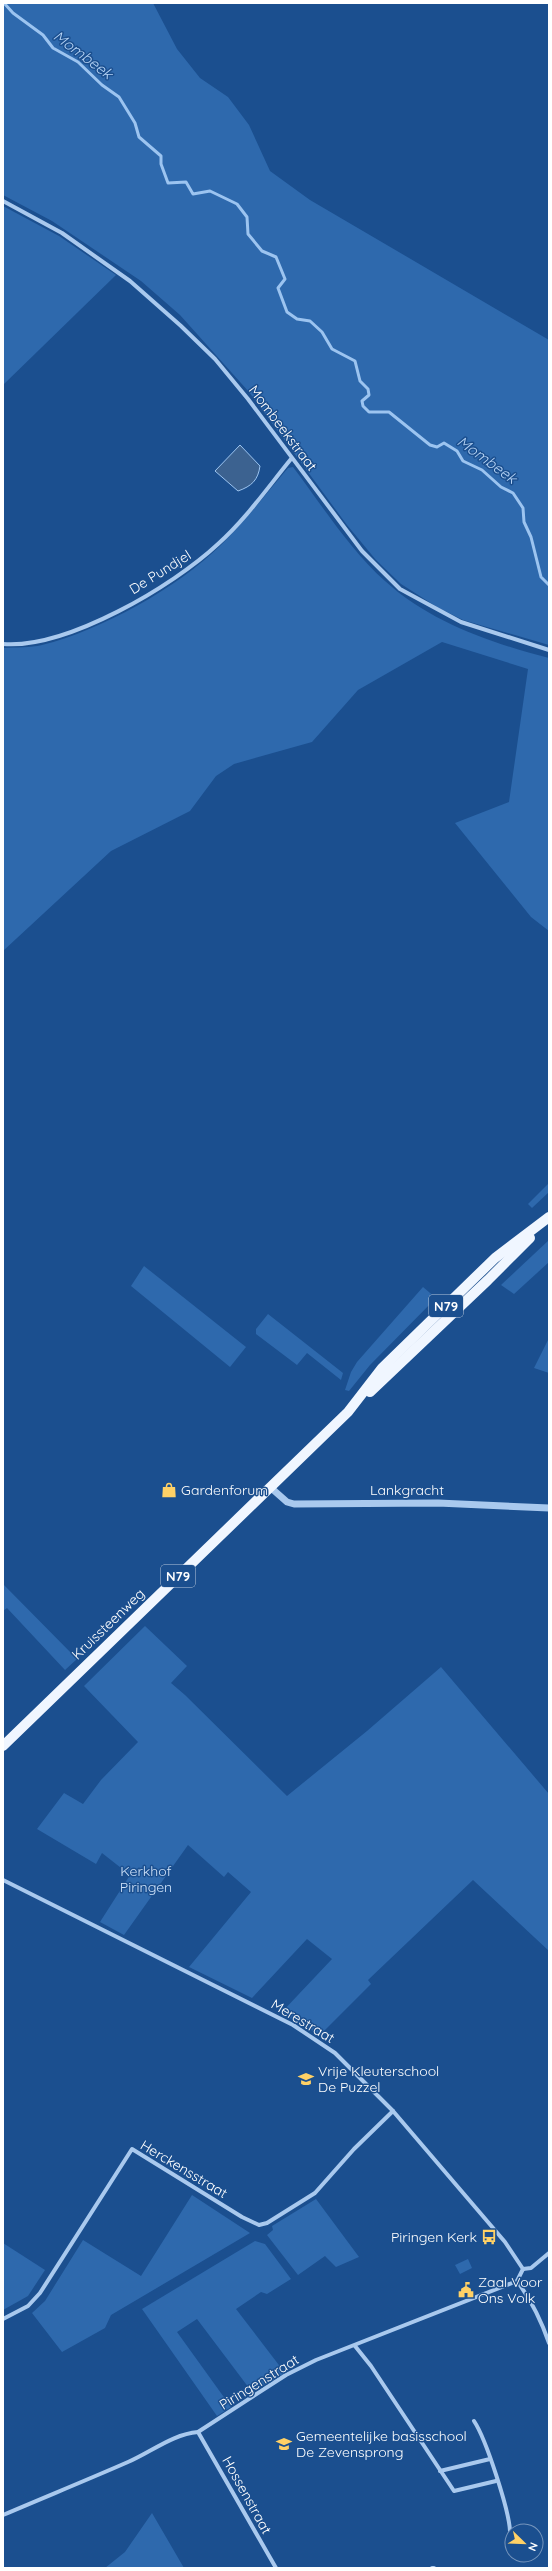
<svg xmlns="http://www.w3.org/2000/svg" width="552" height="2571" font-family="Quicksand,sans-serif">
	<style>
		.green { fill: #2e69ad }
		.water { fill: #3c6290; stroke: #9cc4f0 }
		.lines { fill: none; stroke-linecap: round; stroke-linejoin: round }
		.stream { stroke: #9cc4f0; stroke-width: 3 }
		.minor { stroke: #a9c9ee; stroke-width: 4 }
		.tertiary { stroke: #a9c9ee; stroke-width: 7 }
		.primary { stroke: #f0f6ff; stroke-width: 10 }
		.labels { text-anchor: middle; stroke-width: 3; stroke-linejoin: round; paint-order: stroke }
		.shield { fill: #1b4f8f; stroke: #bbcadd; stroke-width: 1 }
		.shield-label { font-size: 13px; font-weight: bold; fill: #fff }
		.street-label { font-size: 14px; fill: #fff; stroke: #1b4f8f }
		.poi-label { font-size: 14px; fill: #fff; stroke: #1b4f8f; text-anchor: start }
		.park-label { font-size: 14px; fill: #cfe3fa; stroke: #1b4f8f }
		.water-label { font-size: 15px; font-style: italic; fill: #b5d3f5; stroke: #1b4f8f }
	</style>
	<rect width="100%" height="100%" fill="#1b4f8f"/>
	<g class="green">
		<path d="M3 3H153L177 49 200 78 228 97 249 125 270 171 310 200 549 340V645L463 620 437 607 401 584 376 560 347 525 249 392 180 315 141 281 52 221 3 195Z"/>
		<path d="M3 206 59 236 116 275 3 385Z"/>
		<path d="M293 467C321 504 350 550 385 581 430 622 491 643 549 658V931L531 917 455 823 509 802 528 669 442 642 358 690 312 742 234 764 216 776 190 811 111 851 3 951V648C16 647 30 648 42 645 102 630 177 588 221 545 245 521 266 494 288 468Z"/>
		<path d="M549 1183V1192L532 1208 528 1204Z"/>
		<path d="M549 1240V1262L514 1294 501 1285Z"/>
		<path d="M144 1266 246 1347 230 1367 131 1286Z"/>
		<path d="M423 1287 436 1298 370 1365 349 1391 345 1390 351 1372 357 1362Z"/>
		<path d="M268 1314 343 1373 341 1380 307 1353 297 1365 256 1334V1329Z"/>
		<path d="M549 1338V1373L534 1368Z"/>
		<path d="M3 1584 77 1659 65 1670 7 1608 3 1611Z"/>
		<path d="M145 1626 187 1666 171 1683 185 1695 287 1796 367 1731 441 1667 549 1794V1951L473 1880 368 1980 371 1984 320 2035 281 2013 332 1959 307 1939 252 1998 189 1967 251 1892 228 1872 224 1877 188 1845 124 1935 100 1922 130 1875 102 1853 96 1864 37 1829 64 1793 83 1804 101 1780 138 1742 84 1686Z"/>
		<path d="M192 2195 250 2233 111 2315 105 2328 62 2352 32 2313 45 2301 83 2240 141 2276Z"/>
		<path d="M316 2199 359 2257 336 2267 325 2256 298 2275 267 2235 273 2230 272 2226Z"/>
		<path d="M255 2241 265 2244 291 2279 267 2294 261 2292 236 2309 285 2373 252 2392 197 2319 177 2332 231 2407 217 2416 142 2309Z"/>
		<path d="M3 2243 45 2270 28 2296 3 2310Z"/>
		<path d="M468 2259 472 2268 460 2274 455 2265Z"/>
		<path d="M152 2513 184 2568H105L125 2552Z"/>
	</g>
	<path class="water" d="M240 445 260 466C258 480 252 486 238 491L215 471Z"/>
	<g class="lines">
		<path class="stream" d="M4 3 13 13 43 35 53 48 78 62 102 85 119 97 135 123 139 137 161 156V164L168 183 186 182 193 194 210 191 237 204 247 217 248 234 262 251 276 257 285 279 278 288 287 312 297 319 310 321 322 332 332 349 355 361 360 381 368 389 369 395 362 401 363 406 369 412H389L430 445 437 447 444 443 457 451 463 461 482 470 501 487 513 493 523 508 524 522 531 537 541 577 549 585"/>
		<g class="minor">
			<path d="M3 201 62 233 130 281 181 326 215 359 248 399 362 551 400 589 461 622 549 650"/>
			<path d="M3 644C67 649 173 586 218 544 246 519 268 487 291 459"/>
			<path d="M3 1880 293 2025 335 2053 393 2111 505 2242 523 2269"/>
			<path d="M523 2269 531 2268 549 2253"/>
			<path d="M517 2281C532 2301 541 2320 549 2343"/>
			<path d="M3 2319 28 2306 40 2293 132 2149 242 2217 259 2225 267 2223 315 2193 354 2149 393 2111"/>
			<path d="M355 2346 371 2366 454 2491 496 2481"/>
			<path d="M474 2421C486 2439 509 2510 510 2531"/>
			<path d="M198 2432 276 2568"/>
			<path d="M440 2471 490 2459"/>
			<path d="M3 2515C45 2497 87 2480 128 2462 151 2452 173 2434 198 2432L286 2375 316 2360 517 2281 523 2269"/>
			<path d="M432 2568H434"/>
		</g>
		<path class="tertiary" d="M270 1487 287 1502 294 1504 438 1503 549 1508"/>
		<g class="primary">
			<path d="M370 1392 488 1280 530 1238"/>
			<path d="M3 1746 348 1412 382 1368 495 1258 549 1217"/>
		</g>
	</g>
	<defs>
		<symbol id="shop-bare" viewBox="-9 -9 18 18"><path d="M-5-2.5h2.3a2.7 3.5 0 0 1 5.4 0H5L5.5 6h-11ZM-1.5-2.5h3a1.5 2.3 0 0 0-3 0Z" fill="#ffd166" stroke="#1b4f8f" stroke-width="2.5" paint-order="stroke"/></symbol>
		<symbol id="school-bare" viewBox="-9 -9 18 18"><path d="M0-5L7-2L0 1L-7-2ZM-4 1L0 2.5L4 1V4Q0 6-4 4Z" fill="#ffd166" stroke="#1b4f8f" stroke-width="2.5" paint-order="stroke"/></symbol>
		<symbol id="bus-bare" viewBox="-9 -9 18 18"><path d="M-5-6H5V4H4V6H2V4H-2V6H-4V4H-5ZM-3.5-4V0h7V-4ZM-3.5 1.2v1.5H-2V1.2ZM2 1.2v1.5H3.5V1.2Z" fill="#ffd166" stroke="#1b4f8f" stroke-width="2.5" paint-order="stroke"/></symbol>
		<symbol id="civic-bare" viewBox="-9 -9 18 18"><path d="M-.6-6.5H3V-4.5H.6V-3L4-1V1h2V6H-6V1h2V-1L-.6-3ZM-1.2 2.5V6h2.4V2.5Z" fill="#ffd166" stroke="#1b4f8f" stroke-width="2.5" paint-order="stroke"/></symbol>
	</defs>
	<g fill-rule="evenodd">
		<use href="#shop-bare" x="158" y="1479" width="22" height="22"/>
		<use href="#school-bare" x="295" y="2068" width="22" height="22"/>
		<use href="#bus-bare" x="478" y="2226" width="22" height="22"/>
		<use href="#civic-bare" x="455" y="2279" width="22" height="22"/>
		<use href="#school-bare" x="273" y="2433" width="22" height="22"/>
	</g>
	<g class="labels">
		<g class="shield">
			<rect x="429" y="1295" width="34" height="22" rx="3"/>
			<rect x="161" y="1565" width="34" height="22" rx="3"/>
		</g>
		<g class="shield-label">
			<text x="446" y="1311">N79</text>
			<text x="178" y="1581">N79</text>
		</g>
		<g class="street-label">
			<text transform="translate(283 428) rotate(53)" y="5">Mombeekstraat</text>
			<text transform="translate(160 572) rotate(-32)" y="5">De Pundjel</text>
			<text x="407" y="1495">Lankgracht</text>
			<text transform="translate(108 1624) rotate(-44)" y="5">Kruissteenweg</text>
			<text transform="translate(303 2021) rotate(31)" y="5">Merestraat</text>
			<text transform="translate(184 2169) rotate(31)" y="5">Herckensstraat</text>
			<text transform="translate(259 2382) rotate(-32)" y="5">Piringenstraat</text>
			<text transform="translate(247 2495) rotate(61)" y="5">Hossenstraat</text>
		</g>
		<g class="poi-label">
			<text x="181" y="1495">Gardenforum</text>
			<text x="318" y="2076">Vrije Kleuterschool<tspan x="318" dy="16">De Puzzel</tspan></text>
			<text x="477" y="2242" text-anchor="end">Piringen Kerk</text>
			<text x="478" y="2287">Zaal Voor<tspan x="478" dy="16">Ons Volk</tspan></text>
			<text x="296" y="2441">Gemeentelijke basisschool<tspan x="296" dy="16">De Zevensprong</tspan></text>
		</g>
		<g class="park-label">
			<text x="146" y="1876">Kerkhof<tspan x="146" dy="16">Piringen</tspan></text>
		</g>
		<g class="water-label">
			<text transform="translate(83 55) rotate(37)" y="5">Mombeek</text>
			<text transform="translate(487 460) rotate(36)" y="5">Mombeek</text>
		</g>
	</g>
	<rect width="552" height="2571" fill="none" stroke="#ffffff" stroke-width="8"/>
	<g transform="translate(524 2543) rotate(113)"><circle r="19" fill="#1b4f8f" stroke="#7695bc"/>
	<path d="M0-3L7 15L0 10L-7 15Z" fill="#ffd166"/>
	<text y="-6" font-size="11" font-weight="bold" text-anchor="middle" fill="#ffffff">N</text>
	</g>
</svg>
